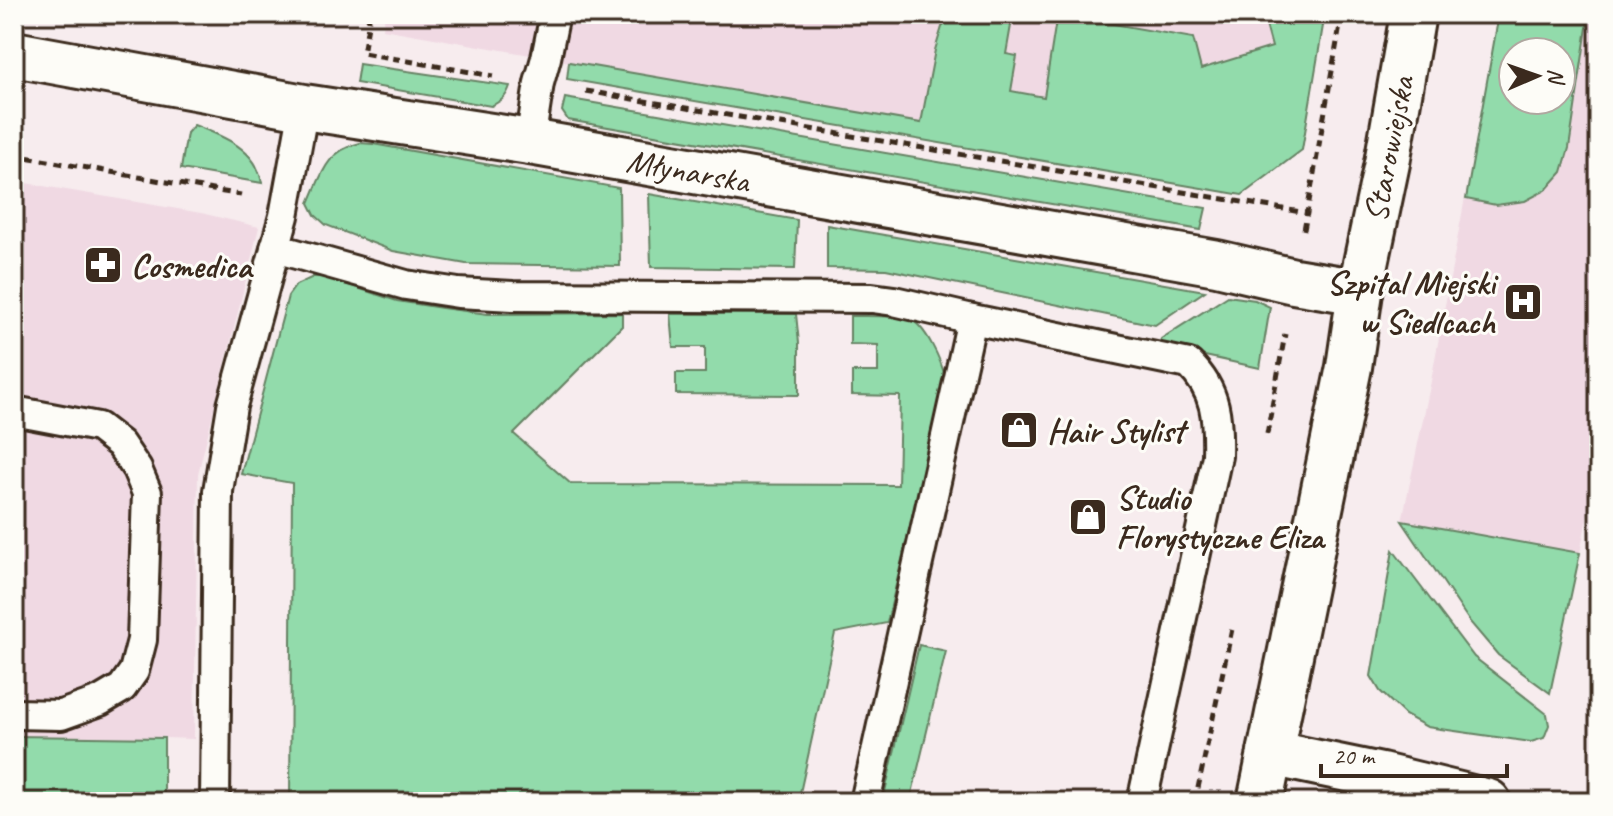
<svg xmlns="http://www.w3.org/2000/svg" width="1613" height="816" font-family="Caveat,sans-serif">
	<style>
		.built { fill: #f0d9e3; fill-rule: evenodd }
		.green { fill: #92dbab; stroke: #668264; stroke-width: 2; fill-rule: evenodd }
		.lines { fill: none; stroke-linecap: round; stroke-linejoin: round }
		.lane-casing { stroke: #3b2a1e; stroke-width: 34 }
		.street-casing { stroke: #3b2a1e; stroke-width: 50 }
		.secondary-casing { stroke: #3b2a1e; stroke-width: 50 }
		.path { stroke: #3b2a1e; stroke-width: 5; stroke-dasharray: 8 6; stroke-linecap: butt }
		.lane { stroke: #fdfcf7; stroke-width: 28 }
		.street { stroke: #fdfcf7; stroke-width: 44 }
		.secondary { stroke: #fdfcf7; stroke-width: 44 }
		.labels { text-anchor: middle; stroke-width: 6; stroke-linejoin: round; paint-order: stroke }
		.street-label { font-size: 34px; fill: #3b2a1e; stroke: #fdfcf7 }
		.poi-label { font-size: 34px; font-weight: bold; fill: #3b2a1e; stroke: #fdfcf7; text-anchor: start }
	</style>
	<rect width="100%" height="100%" fill="#f7ecee"/>
	<filter id="ink" filterUnits="userSpaceOnUse"><feTurbulence type="fractalNoise" baseFrequency=".0125" numOctaves="2"/><feDisplacementMap in="SourceGraphic" scale="16" xChannelSelector="R" yChannelSelector="G"/><feConvolveMatrix kernelMatrix="1 2 1 2 8 2 1 2 1" color-interpolation-filters="sRGB"/></filter>
	<g filter="url(#ink)">
		<g class="built">
			<path d="M385 14H1325L1302 150 921 124 383 29Z"/>
			<path d="M1499 14H1599V466L1597 468 1580 553 1402 521 1431 381ZM1513 52H1561V100H1513Z"/>
			<path d="M14 181 201 213 259 227 198 474 194 739 164 738V802H14Z"/>
		</g>
		<g class="green">
			<path d="M953 14H1013L1006 54 1017 56 1011 91 1044 97 1057 14 1193 38 1201 69 1272 47 1263 14H1325L1302 150 1242 195 567 79 569 62 921 123 935 50 942 27Z"/>
			<path d="M1499 14H1589L1569 148 1562 172 1546 190 1525 201 1496 205 1466 199ZM1513 52H1561V100H1513Z"/>
			<path d="M359 64 510 86C506 98 501 101 491 106L356 83Z"/>
			<path d="M565 98 1206 208 1201 230 568 120 562 111Z"/>
			<path d="M194 125C223 136 257 149 262 183L181 169 187 133Z"/>
			<path d="M360 143 373 144 619 188 620 266 466 264 393 251 326 225 315 215 309 203C322 174 326 151 360 143Z"/>
			<path d="M649 194 797 220 795 269 651 267Z"/>
			<path d="M827 225 1205 291 1155 325 886 269 827 268Z"/>
			<path d="M313 277H324L397 301 442 308 488 314 622 313V326L514 434 571 484 898 485 900 396 852 395V372H878V345L850 344V316C863 316 898 315 909 319 925 324 942 362 945 378L887 623 835 633 798 802H290L292 483 241 474 288 296 296 285Z"/>
			<path d="M1228 296 1255 300 1270 307 1260 368 1159 346 1161 339Z"/>
			<path d="M670 314H796L799 343V395L676 394V373H705V347H673Z"/>
			<path d="M1402 521 1580 553 1550 693 1498 655 1470 622Z"/>
			<path d="M1393 550 1474 657 1547 714 1549 725 1544 738 1531 742 1427 727 1405 715 1380 691 1371 676Z"/>
			<path d="M919 645 946 651 910 802H907L884 796Z"/>
			<path d="M14 736 164 738V802H14Z"/>
		</g>
		<g class="lines">
			<defs>
				<g id="lane">
					<path d="M530 142 539 83 546 58 555 14"/>
					<path d="M275 248 406 285 458 293 513 296 872 298 894 301 972 319 1189 364C1217 391 1218 419 1217 456L1142 802"/>
					<path d="M14 411 98 427 120 444 137 469 147 493 142 640 134 671 122 688 100 701 61 715 14 714"/>
					<path d="M215 802 218 491 232 406 284 216 304 107"/>
					<path d="M865 802 972 319"/>
				</g>
				<g id="street">
					<path d="M14 54 304 107 530 142 1217 263 1294 281 1360 292"/>
					<path d="M1270 753 1381 776 1488 802"/>
				</g>
				<path id="secondary" d="M1260 802 1349 367 1360 292 1387 163 1413 14"/>
			</defs>
			<use href="#lane" class="lane-casing"/>
			<use href="#street" class="street-casing"/>
			<use href="#secondary" class="secondary-casing"/>
			<g class="path">
				<path d="M366 14 369 20 363 53 493 76"/>
				<path d="M586 91 1307 213"/>
				<path d="M14 155 241 195"/>
				<path d="M1304 230 1342 14"/>
				<path d="M1267 434 1285 334"/>
				<path d="M1195 802 1232 629"/>
			</g>
			<use href="#lane" class="lane"/>
			<use href="#street" class="street"/>
			<use href="#secondary" class="secondary"/>
		</g>
	</g>
	<defs>
		<symbol id="pharmacy-square" viewBox="-11 -11 22 22"><rect x="-9" y="-9" width="18" height="18" rx="4" fill="#3b2a1e" stroke="#fdfcf7"/><path d="M-2-6h4v4h4v4h-4v4h-4v-4h-4v-4h4Z" fill="#fff"/></symbol>
		<symbol id="hospital-square" viewBox="-11 -11 22 22"><rect x="-9" y="-9" width="18" height="18" rx="4" fill="#3b2a1e" stroke="#fdfcf7"/><path d="M-5-5h3v3.5h4V-5h3V5h-3V1.5h-4V5h-3Z" fill="#fff"/></symbol>
		<symbol id="shop-square" viewBox="-11 -11 22 22"><rect x="-9" y="-9" width="18" height="18" rx="4" fill="#3b2a1e" stroke="#fdfcf7"/><path d="M-5-2.5h2.3a2.7 3.5 0 0 1 5.4 0H5L5.5 6h-11ZM-1.5-2.5h3a1.5 2.3 0 0 0-3 0Z" fill="#fff"/></symbol>
	</defs>
	<g fill-rule="evenodd">
		<use href="#pharmacy-square" x="81" y="243" width="44" height="44"/>
		<use href="#hospital-square" x="1501" y="280" width="44" height="44"/>
		<use href="#shop-square" x="997" y="408" width="44" height="44"/>
		<use href="#shop-square" x="1066" y="495" width="44" height="44"/>
	</g>
	<g class="labels">
		<g class="street-label">
			<text transform="translate(1388 149) rotate(-79)" y="12">Starowiejska</text>
			<text transform="translate(688 170) rotate(10)" y="12">Młynarska</text>
		</g>
		<g class="poi-label">
			<text x="131" y="277">Cosmedica</text>
			<text x="1495" y="294" text-anchor="end">Szpital Miejski<tspan x="1495" dy="39">w Siedlcach</tspan></text>
			<text x="1047" y="442">Hair Stylist</text>
			<text x="1116" y="509">Studio<tspan x="1116" dy="39">Florystyczne Eliza</tspan></text>
		</g>
	</g>
	<rect width="1613" height="816" fill="none" stroke="#fdfcf7" stroke-width="48"/>
	<rect x="24" y="24" width="1565" height="768" fill="none" stroke="#3b2a1e" stroke-width="3" filter="url(#ink)"/>
	<g transform="translate(1537 76) rotate(88)"><circle r="38" fill="#fdfcf7" stroke="#afa8a0" stroke-width="2"/>
	<path d="M0-6L14 30L0 20L-14 30Z" fill="#3b2a1e"/>
	<text y="-12" font-size="22" font-weight="bold" text-anchor="middle" fill="#3b2a1e">N</text>
	</g>
	<path d="M1321 764v12h186v-12" fill="none" stroke="#3b2a1e" stroke-width="4"/>
	<text x="1333" y="764" font-size="24" fill="#3b2a1e" stroke="#fdfcf7" stroke-width="6" paint-order="stroke">20 m</text>
</svg>
